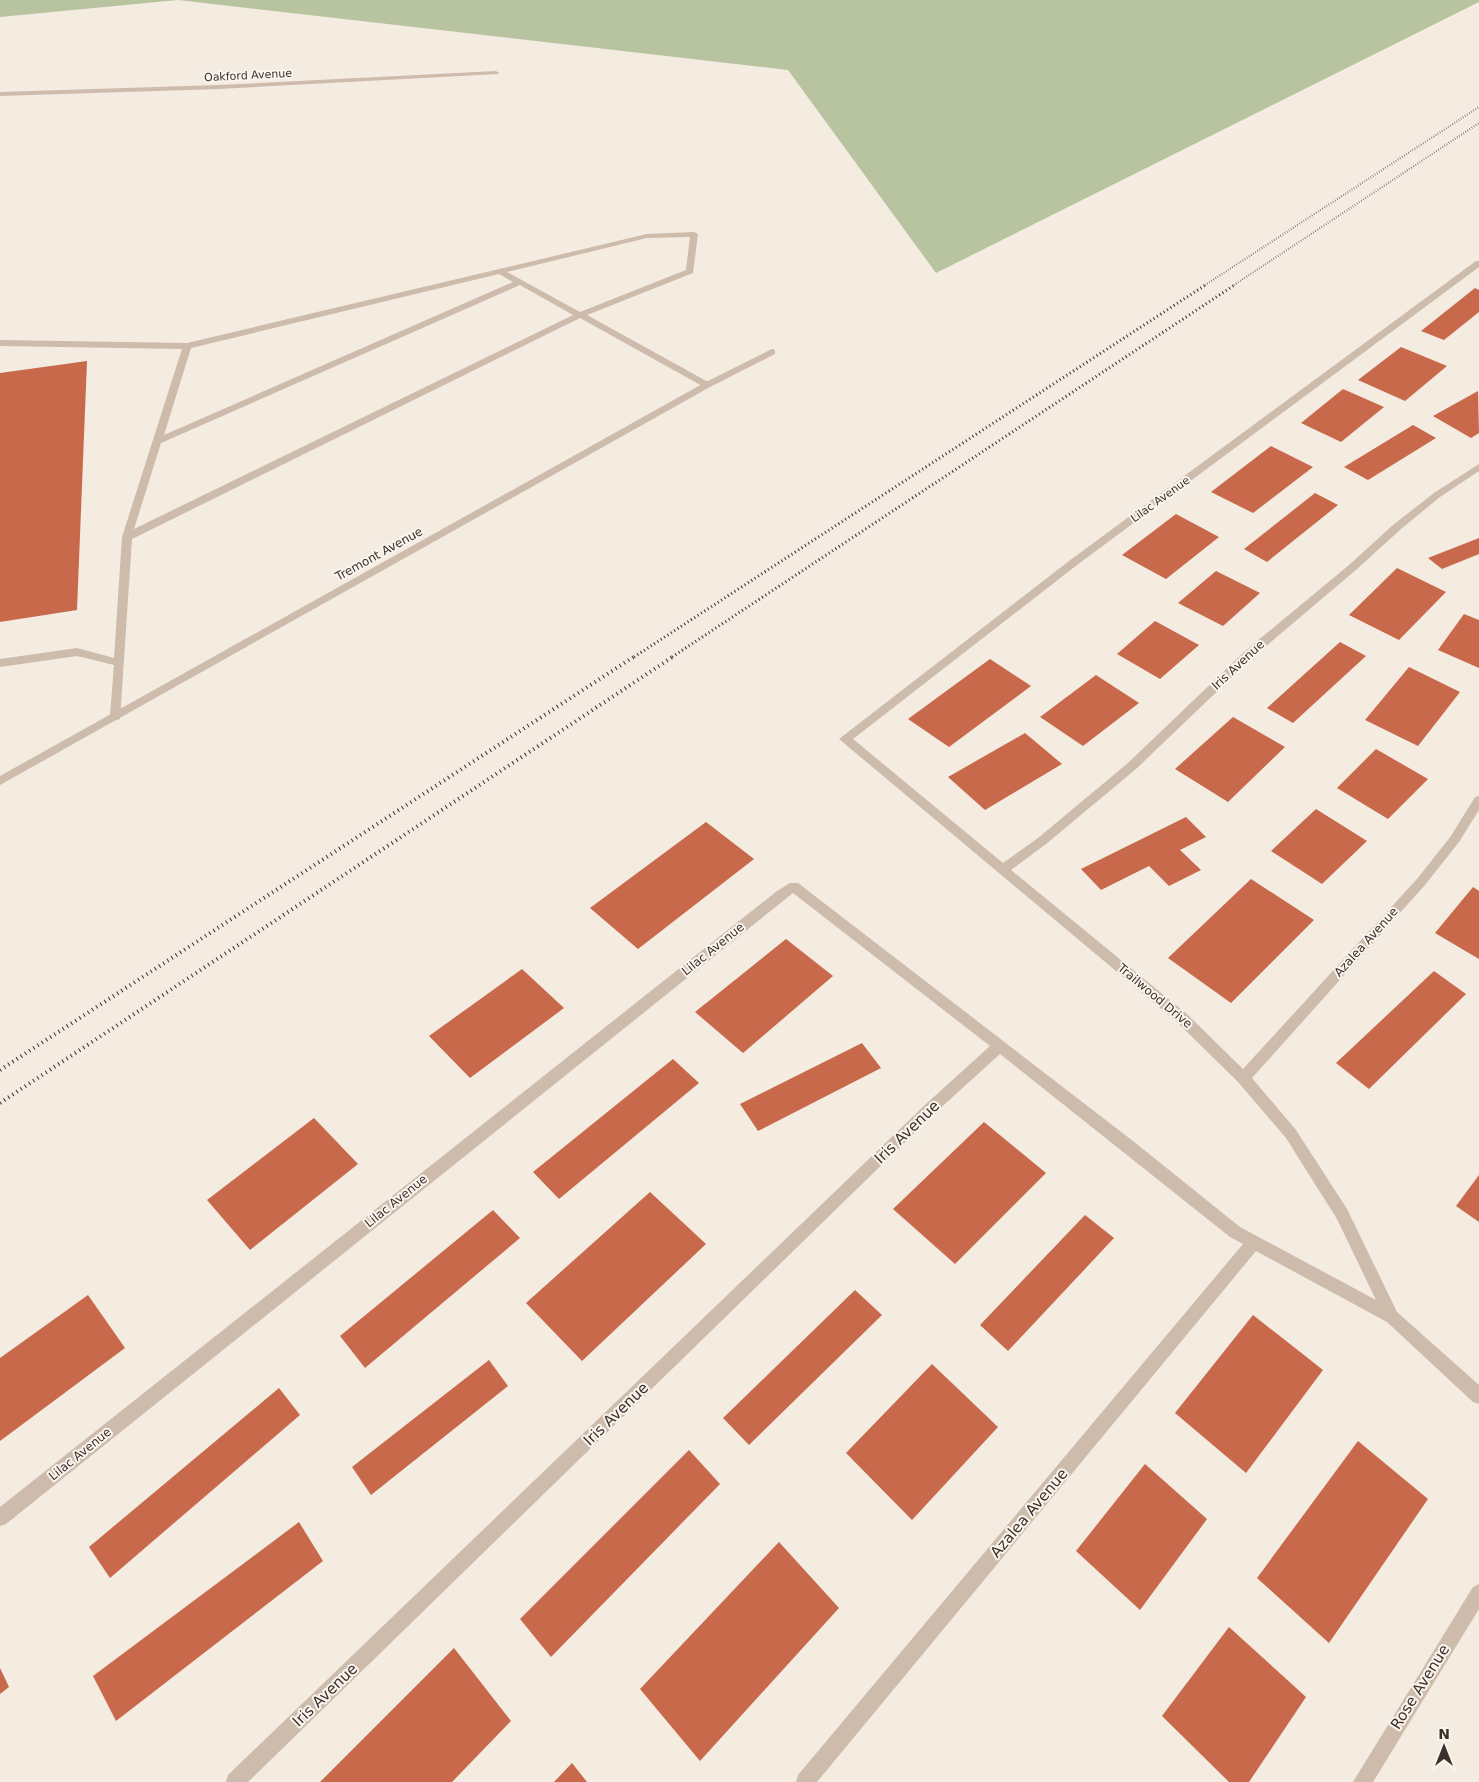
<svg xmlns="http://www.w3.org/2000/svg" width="1479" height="1782" font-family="'DejaVu Sans',sans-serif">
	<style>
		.green { fill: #b8c4a0 }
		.building { fill: #c8694b }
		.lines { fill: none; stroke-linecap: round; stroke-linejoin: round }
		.service { fill: #cdbbac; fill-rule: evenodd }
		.minor { fill: #cdbbac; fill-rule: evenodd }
		.rail-far2 { stroke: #3b302b; stroke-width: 2; stroke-dasharray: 0.5 2; stroke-linecap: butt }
		.rail-far1 { stroke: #3b302b; stroke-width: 3; stroke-dasharray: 1 3; stroke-linecap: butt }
		.rail { stroke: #3b302b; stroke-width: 4; stroke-dasharray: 1 4; stroke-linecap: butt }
		.labels { text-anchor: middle; stroke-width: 4; stroke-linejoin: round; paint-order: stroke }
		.far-street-label { font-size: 11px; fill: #3b302b; stroke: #fbf5ee }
		.street-label { font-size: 12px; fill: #3b302b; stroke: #fbf5ee }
		.near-street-label { font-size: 15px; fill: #3b302b; stroke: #fbf5ee }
	</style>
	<rect width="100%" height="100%" fill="#f4ebe1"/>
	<path class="green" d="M0 0H1479V2L936 273 788 70 178 0 0 17Z"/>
	<g class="building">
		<path d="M1475 288 1479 290V312L1444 340 1421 331Z"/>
		<path d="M1401 347 1447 366 1405 401 1358 380Z"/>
		<path d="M87 361 77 610 0 622V373Z"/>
		<path d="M1343 389 1384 407 1341 442 1301 423Z"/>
		<path d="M1478 391 1479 433 1471 438 1433 416Z"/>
		<path d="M1413 425 1436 438 1368 480 1344 467Z"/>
		<path d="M1271 446 1313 467 1253 513 1211 492Z"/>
		<path d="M1315 493 1338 505 1267 562 1244 549Z"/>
		<path d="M1176 514 1219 537 1166 579 1122 555Z"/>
		<path d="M1479 538V554L1442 569 1428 558Z"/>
		<path d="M1397 568 1446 592 1399 640 1349 615Z"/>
		<path d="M1216 571 1260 593 1223 626 1178 603Z"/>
		<path d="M1464 614 1479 620V668L1438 650Z"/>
		<path d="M1155 621 1199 645 1160 679 1117 654Z"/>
		<path d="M1340 642 1366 656 1293 723 1267 708Z"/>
		<path d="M990 659 1031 686 949 747 908 719Z"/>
		<path d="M1409 667 1460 692 1418 746 1365 720Z"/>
		<path d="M1096 675 1139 703 1083 746 1040 717Z"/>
		<path d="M1233 717 1285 747 1228 802 1175 769Z"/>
		<path d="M1025 733 1062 764 985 810 948 777Z"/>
		<path d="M1376 749 1428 779 1388 819 1337 788Z"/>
		<path d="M1316 809 1367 841 1322 884 1271 851Z"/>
		<path d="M1186 817 1206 837 1180 850 1201 870 1169 886 1149 866 1101 890 1081 869Z"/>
		<path d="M706 822 754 859 638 949 590 908Z"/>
		<path d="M1251 879 1314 920 1231 1003 1168 958Z"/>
		<path d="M1473 887 1479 891V959L1435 933Z"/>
		<path d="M786 939 833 976 743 1053 695 1012Z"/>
		<path d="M522 969 564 1008 470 1078 429 1036Z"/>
		<path d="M1434 971 1466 994 1369 1089 1336 1063Z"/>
		<path d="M862 1043 881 1068 758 1131 740 1104Z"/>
		<path d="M673 1059 699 1083 559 1199 533 1172Z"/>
		<path d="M314 1118 358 1164 250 1250 207 1200Z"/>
		<path d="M984 1122 1046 1173 955 1264 893 1209Z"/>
		<path d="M1479 1175V1222L1456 1206Z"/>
		<path d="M650 1192 706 1244 582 1361 526 1303Z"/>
		<path d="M493 1210 520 1238 365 1368 340 1336Z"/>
		<path d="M1085 1215 1114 1238 1008 1351 980 1325Z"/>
		<path d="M855 1290 882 1315 749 1445 723 1418Z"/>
		<path d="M88 1295 125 1348 0 1441V1358Z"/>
		<path d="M1253 1315 1323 1370 1246 1473 1175 1413Z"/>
		<path d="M489 1360 508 1386 371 1495 352 1467Z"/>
		<path d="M932 1364 998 1427 912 1520 846 1453Z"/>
		<path d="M279 1388 300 1415 110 1578 89 1547Z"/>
		<path d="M1358 1441 1428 1499 1329 1643 1257 1578Z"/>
		<path d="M689 1450 720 1484 551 1657 520 1619Z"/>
		<path d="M1145 1464 1207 1519 1140 1610 1076 1551Z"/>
		<path d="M299 1522 323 1561 116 1721 93 1676Z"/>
		<path d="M779 1542 839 1608 700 1761 640 1689Z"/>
		<path d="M1229 1627 1306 1697 1249 1782H1229L1162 1716Z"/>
		<path d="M454 1648 511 1721 452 1782H320Z"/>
		<path d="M0 1668 9 1687 0 1694Z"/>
		<path d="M572 1763 587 1782H554Z"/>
	</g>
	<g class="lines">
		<path class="service" d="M694 232 698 234 693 273 587 315 710 383V387H704L580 318 132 539 120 719 116 720 110 716 114 665 77 656 0 667V659L77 648 114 658 122 537 182 349 0 346V340L187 343 647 234ZM690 237 686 270 580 312 507 272 647 238ZM499 274 513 282 164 435 191 348ZM520 285 573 315 134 529 161 443Z"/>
		<g class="minor">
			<path d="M496 71 499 73 498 74 219 89 0 96V92L219 85Z"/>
			<path d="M1476 261H1479V267L1077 565 853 739 1003 863 1038 838 1128 763 1244 652 1349 565 1393 525 1434 493 1479 464V471L1440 497 1401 529 1357 569 1252 658 1136 769 1046 844 1011 870 1188 1015 1243 1069 1417 879 1451 836 1475 797 1479 796V810L1459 842 1425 885 1252 1078 1296 1130 1347 1209 1397 1312 1479 1385V1404L1473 1402 1387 1322 1256 1251 817 1782H796L798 1775 1243 1244 1230 1237 1000 1054 936 1112 248 1782H226L228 1775 926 1104 990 1046 793 893 6 1524 0 1526V1507L777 891 790 883H798L1133 1141 1240 1227 1376 1300 1337 1219 1286 1138 1238 1082 1178 1023 839 739 1069 561Z"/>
			<path d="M772 349 775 350V354L710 387 0 785V776L704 383Z"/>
			<path d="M1479 1584V1609L1373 1782H1353L1473 1587Z"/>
		</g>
		<g class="rail-far2">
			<path d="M1205 285 1479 107"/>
			<path d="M1234 285 1479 123"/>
		</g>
		<g class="rail-far1">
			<path d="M634 657 1207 284"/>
			<path d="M672 657 1236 284"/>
		</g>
		<g class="rail">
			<path d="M0 1070 635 656"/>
			<path d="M0 1103 674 656"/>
		</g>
	</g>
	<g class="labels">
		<g class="far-street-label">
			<text transform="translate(248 75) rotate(-3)" y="4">Oakford Avenue</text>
			<text transform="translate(1160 499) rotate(-36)" y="4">Lilac Avenue</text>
		</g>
		<g class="street-label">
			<text transform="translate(379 554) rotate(-29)" y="4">Tremont Avenue</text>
			<text transform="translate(1238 665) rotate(-43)" y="4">Iris Avenue</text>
			<text transform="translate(1366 942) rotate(-48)" y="4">Azalea Avenue</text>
			<text transform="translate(713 949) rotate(-39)" y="4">Lilac Avenue</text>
			<text transform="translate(1155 996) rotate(40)" y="4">Trailwood Drive</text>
			<text transform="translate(396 1201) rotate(-39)" y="4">Lilac Avenue</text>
			<text transform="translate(80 1454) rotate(-39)" y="4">Lilac Avenue</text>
		</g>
		<g class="near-street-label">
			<text transform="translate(907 1132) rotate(-44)" y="5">Iris Avenue</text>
			<text transform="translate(616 1414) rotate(-44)" y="5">Iris Avenue</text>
			<text transform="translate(1029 1513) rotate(-50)" y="5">Azalea Avenue</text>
			<text transform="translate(1420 1687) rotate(-58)" y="5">Rose Avenue</text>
			<text transform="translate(325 1695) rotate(-44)" y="5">Iris Avenue</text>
		</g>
	</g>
	<g transform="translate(1444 1747)" stroke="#fbf5ee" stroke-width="4" paint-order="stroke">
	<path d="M0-4L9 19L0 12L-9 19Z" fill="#3b302b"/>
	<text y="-8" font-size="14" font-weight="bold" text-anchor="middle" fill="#3b302b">N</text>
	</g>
</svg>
